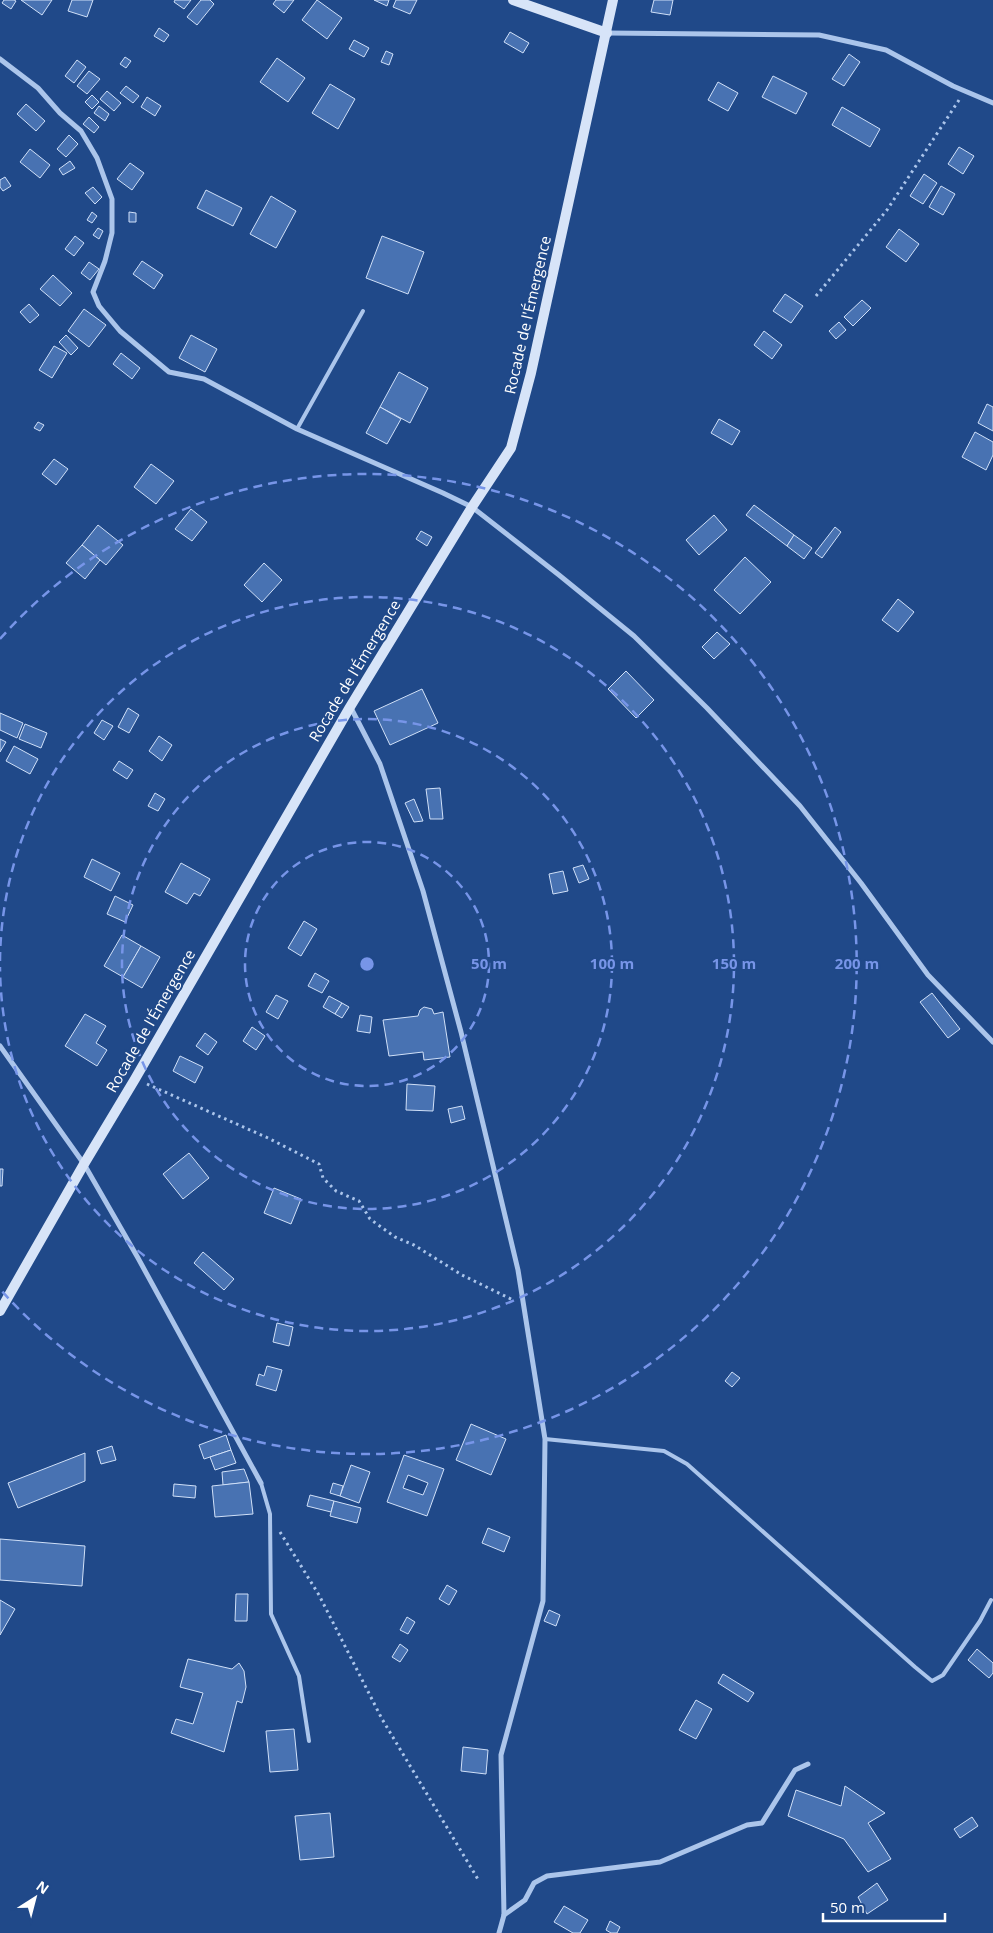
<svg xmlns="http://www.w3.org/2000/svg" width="993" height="1933" font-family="'Open Sans',sans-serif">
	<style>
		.building { fill: #4872b2; stroke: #d0e0f8; fill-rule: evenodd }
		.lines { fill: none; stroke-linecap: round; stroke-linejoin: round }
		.path { stroke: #abc5eb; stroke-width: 3; stroke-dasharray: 2.5 4; stroke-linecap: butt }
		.lane { stroke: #abc5eb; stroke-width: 4 }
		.street { stroke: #abc5eb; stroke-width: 5 }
		.secondary { stroke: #d7e4f8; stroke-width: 10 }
		.ring { fill: none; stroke: #7795e8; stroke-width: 2.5; stroke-dasharray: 9 6 }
		.labels { text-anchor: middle; stroke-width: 4; stroke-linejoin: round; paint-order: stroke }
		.street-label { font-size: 15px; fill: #fff; stroke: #204989 }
		.centre { fill: #7795e8; stroke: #204989; stroke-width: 2.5 }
		.ring-label { font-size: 15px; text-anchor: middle; font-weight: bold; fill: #7795e8; stroke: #204989; stroke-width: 4; stroke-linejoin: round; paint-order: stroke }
	</style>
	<rect width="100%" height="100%" fill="#204989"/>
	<g class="building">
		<path d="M4 0H14L16 1 11 9 2 3Z"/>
		<path d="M21 0H52L42 15Z"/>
		<path d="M72 0H93L87 17 68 11Z"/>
		<path d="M175 0H191L184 9 174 2Z"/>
		<path d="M201 0H210L214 4 197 25 187 17Z"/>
		<path d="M276 0H294L284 13 273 4Z"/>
		<path d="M317 0 342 18 327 39 302 20Z"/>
		<path d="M374 0H389L387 6Z"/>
		<path d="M396 0H417L410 14 393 7Z"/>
		<path d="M654 0H673L670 15 651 12Z"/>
		<path d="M159 28 169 35 164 42 154 36Z"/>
		<path d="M510 32 529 43 523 53 504 42Z"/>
		<path d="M354 40 369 48 364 57 349 49Z"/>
		<path d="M386 51 393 54 389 65 381 62Z"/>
		<path d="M849 54 860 62 844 86 832 79Z"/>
		<path d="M125 57 131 61 126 68 120 64Z"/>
		<path d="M277 58 305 78 288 102 260 82Z"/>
		<path d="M77 60 86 67 74 83 65 76Z"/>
		<path d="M89 71 100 79 87 94 77 86Z"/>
		<path d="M773 76 807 93 796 114 762 97Z"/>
		<path d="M718 82 738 93 728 111 708 100Z"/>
		<path d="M330 84 355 99 338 129 312 113Z"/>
		<path d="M126 86 139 96 133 103 120 93Z"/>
		<path d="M107 91 121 103 114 111 100 99Z"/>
		<path d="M92 95 99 102 92 109 85 102Z"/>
		<path d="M147 97 161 106 155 116 141 107Z"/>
		<path d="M26 104 45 121 36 131 17 114Z"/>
		<path d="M99 106 109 114 105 121 94 113Z"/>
		<path d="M842 107 880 129 870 147 832 125Z"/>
		<path d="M89 117 99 127 94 133 83 124Z"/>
		<path d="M69 135 78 144 66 157 57 149Z"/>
		<path d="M959 147 974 156 963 174 948 164Z"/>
		<path d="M30 149 50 165 40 178 20 162Z"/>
		<path d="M70 161 75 168 63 175 59 169Z"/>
		<path d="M130 163 144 173 132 190 117 179Z"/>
		<path d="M924 174 937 183 923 204 910 196Z"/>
		<path d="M5 177 11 186 3 191 0 187V180Z"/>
		<path d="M941 186 955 194 943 215 929 207Z"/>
		<path d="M93 187 102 197 95 204 85 193Z"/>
		<path d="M206 190 242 208 233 226 197 208Z"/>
		<path d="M271 196 296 211 276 248 250 234Z"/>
		<path d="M92 212 97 216 92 223 87 220Z"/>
		<path d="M129 212 136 213V222H129Z"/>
		<path d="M98 228 103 231 99 239 93 235Z"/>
		<path d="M899 229 919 244 906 262 886 247Z"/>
		<path d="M75 236 84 243 74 256 65 249Z"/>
		<path d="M382 236 424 252 408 294 366 278Z"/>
		<path d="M142 261 163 275 154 289 133 274Z"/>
		<path d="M89 262 99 269 90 280 81 273Z"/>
		<path d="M53 275 72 293 60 306 40 289Z"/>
		<path d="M785 294 803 306 791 323 773 311Z"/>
		<path d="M862 300 871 308 853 326 844 317Z"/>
		<path d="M29 304 39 315 30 323 20 312Z"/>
		<path d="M84 309 106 325 89 347 68 331Z"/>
		<path d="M839 322 846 330 836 339 829 331Z"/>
		<path d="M764 331 782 345 772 359 754 345Z"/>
		<path d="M66 335 78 348 71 355 59 342Z"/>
		<path d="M191 335 217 349 205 372 179 358Z"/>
		<path d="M54 346 67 353 52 378 39 370Z"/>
		<path d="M121 353 140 368 132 379 113 364Z"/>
		<path d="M399 372 428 388 410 423 380 407Z"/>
		<path d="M987 404 993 407V431L978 423Z"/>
		<path d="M380 407 401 419 387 444 366 433Z"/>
		<path d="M719 419 740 431 732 445 711 433Z"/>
		<path d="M38 422 44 425 40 431 34 428Z"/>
		<path d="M975 432 993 442V455L986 470 962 457Z"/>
		<path d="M54 459 68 469 56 485 42 474Z"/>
		<path d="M151 464 174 481 156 504 134 487Z"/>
		<path d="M754 505 794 535 787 546 746 515Z"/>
		<path d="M191 509 207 522 192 541 175 529Z"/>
		<path d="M714 515 727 530 699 555 686 540Z"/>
		<path d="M98 525 123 545 106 565 82 545Z"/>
		<path d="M835 527 841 532 822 558 815 553Z"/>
		<path d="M421 531 432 537 427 546 416 539Z"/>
		<path d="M794 535 812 548 804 559 787 546Z"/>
		<path d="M82 545 100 560 85 579 66 563Z"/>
		<path d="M745 557 771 582 740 614 714 590Z"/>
		<path d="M264 563 282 580 262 602 244 585Z"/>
		<path d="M898 599 914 612 898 632 882 620Z"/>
		<path d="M717 632 730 644 714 659 702 647Z"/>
		<path d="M626 671 654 700 636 718 608 689Z"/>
		<path d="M422 689 438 723 390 745 374 711Z"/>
		<path d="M128 708 139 715 129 733 118 727Z"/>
		<path d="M0 713 23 723 17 738 0 730Z"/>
		<path d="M102 720 113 726 104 740 94 733Z"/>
		<path d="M25 724 47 733 41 748 19 739Z"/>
		<path d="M159 736 172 745 162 761 149 751Z"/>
		<path d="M0 739 6 742 0 752Z"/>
		<path d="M14 746 38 759 30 774 6 761Z"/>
		<path d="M119 761 133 770 127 779 113 770Z"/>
		<path d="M440 788 443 819H430L426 789Z"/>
		<path d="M155 793 165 799 158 811 148 806Z"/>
		<path d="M414 799 423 821 414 822 405 803Z"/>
		<path d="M92 859 120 873 111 891 84 877Z"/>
		<path d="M181 863 210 879 200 896 194 893 187 904 165 892Z"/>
		<path d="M583 865 589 879 579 883 573 868Z"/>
		<path d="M563 871 568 891 553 894 549 874Z"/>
		<path d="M115 896 133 905 125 922 107 914Z"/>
		<path d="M304 921 317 929 301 956 288 948Z"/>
		<path d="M122 935 141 946 123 977 104 966Z"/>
		<path d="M141 946 160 957 142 988 123 977Z"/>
		<path d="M315 973 329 981 322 993 308 986Z"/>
		<path d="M932 993 960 1029 948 1038 920 1002Z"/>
		<path d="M276 995 288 1001 278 1019 266 1012Z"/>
		<path d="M329 996 342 1003 335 1014 323 1007Z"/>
		<path d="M342 1003 349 1007 342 1018 335 1014Z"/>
		<path d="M424 1007 432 1009 434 1014 443 1012 450 1057 424 1060 423 1052 389 1056 383 1020 418 1016 420 1010Z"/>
		<path d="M85 1014 106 1026 96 1043 107 1050 97 1066 65 1046Z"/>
		<path d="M360 1015 372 1017 370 1033 357 1031Z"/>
		<path d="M252 1027 265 1036 256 1050 243 1041Z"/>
		<path d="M205 1033 217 1042 208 1055 196 1046Z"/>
		<path d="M180 1056 203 1067 195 1083 173 1071Z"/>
		<path d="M407 1084 435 1086 433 1111 406 1110Z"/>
		<path d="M462 1106 465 1119 451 1123 448 1109Z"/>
		<path d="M189 1153 209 1178 183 1199 163 1174Z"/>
		<path d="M0 1169H3L2 1186H0Z"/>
		<path d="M274 1188 301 1199 291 1224 264 1213Z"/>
		<path d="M203 1252 234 1279 224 1290 194 1263Z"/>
		<path d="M277 1323 293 1327 289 1346 273 1342Z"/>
		<path d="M267 1366 282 1370 276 1391 256 1385 259 1374 264 1376Z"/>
		<path d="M732 1372 740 1378 732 1387 725 1381Z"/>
		<path d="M471 1424 506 1439 491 1475 456 1460Z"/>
		<path d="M226 1435 231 1450 204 1459 199 1445Z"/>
		<path d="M112 1446 116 1460 101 1464 97 1451Z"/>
		<path d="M231 1450 236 1463 215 1470 210 1457Z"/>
		<path d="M85 1453V1481L18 1508 8 1483Z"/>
		<path d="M404 1455 444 1469 427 1516 387 1502ZM408 1475 428 1483 423 1495 403 1488Z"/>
		<path d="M351 1465 370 1472 359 1503 340 1496Z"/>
		<path d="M244 1469 249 1482 223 1485 222 1472Z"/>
		<path d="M249 1482 253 1514 215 1517 212 1486Z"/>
		<path d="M333 1483 343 1486 340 1496 330 1493Z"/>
		<path d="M174 1484 196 1486 195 1498 173 1496Z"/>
		<path d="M310 1495 334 1501 331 1512 307 1506Z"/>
		<path d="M334 1501 361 1508 357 1523 330 1516Z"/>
		<path d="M488 1528 510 1537 504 1552 482 1543Z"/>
		<path d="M0 1539 85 1546 82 1586 0 1580Z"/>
		<path d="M447 1585 457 1591 449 1605 439 1599Z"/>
		<path d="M236 1594H248L247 1621H235Z"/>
		<path d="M0 1600 15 1609 0 1635Z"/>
		<path d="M549 1610 560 1615 556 1626 544 1621Z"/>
		<path d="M407 1617 415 1622 408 1634 400 1630Z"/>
		<path d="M400 1644 408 1650 400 1662 392 1657Z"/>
		<path d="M977 1649 993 1663V1673L989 1678 968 1660Z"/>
		<path d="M188 1659 232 1669 239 1663 244 1671 246 1687 242 1703 237 1701 224 1752 171 1733 176 1719 193 1724 203 1693 180 1687Z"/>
		<path d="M723 1674 754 1693 748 1702 718 1683Z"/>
		<path d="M696 1700 712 1709 696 1739 679 1730Z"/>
		<path d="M294 1729 298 1770 270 1772 266 1731Z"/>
		<path d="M463 1747 488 1750 486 1774 461 1771Z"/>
		<path d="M845 1786 885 1813 868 1823 891 1859 868 1872 844 1839 788 1816 796 1790 841 1806Z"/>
		<path d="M330 1813 334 1857 300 1860 295 1816Z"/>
		<path d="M972 1817 978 1826 960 1838 954 1829Z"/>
		<path d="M877 1883 888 1900 867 1914 858 1897Z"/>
		<path d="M564 1906 588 1920 580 1933H573L554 1922Z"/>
		<path d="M610 1921 620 1927 617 1933H611L606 1930Z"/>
	</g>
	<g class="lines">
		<g class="path">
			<path d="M816 296 887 210 959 100"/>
			<path d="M147 1084 268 1138 319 1164 323 1178 336 1191 359 1201 370 1219 395 1237 414 1245 462 1275 513 1300"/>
			<path d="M280 1532 319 1595 382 1719 479 1881"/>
		</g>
		<g class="lane">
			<path d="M297 429 363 311"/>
			<path d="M545 1439 664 1451 687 1464 915 1667 932 1681 943 1675 980 1621 991 1600"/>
			<path d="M261 1483 270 1514 271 1614 299 1676 309 1741"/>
		</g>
		<g class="street">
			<path d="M607 33 819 35 886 50 953 86 993 103"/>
			<path d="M0 59 38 88 60 113 81 131 97 158 112 199V233L105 261 93 292 99 306 120 331 169 372 204 379 297 429 443 493 472 507 559 575 634 636 707 708 800 806 861 883 928 975 993 1042"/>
			<path d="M351 708 380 764 423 891 461 1032 518 1270 545 1439 543 1601 501 1755 504 1915 499 1933"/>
			<path d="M0 1046 84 1164 138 1258 261 1483"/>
			<path d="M504 1915 525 1900 534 1883 547 1876 660 1862 747 1825 762 1823 795 1770 808 1764"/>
		</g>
		<g class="secondary">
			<path d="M513 0 607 33"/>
			<path d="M0 1311 84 1164 135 1079 350 707 472 507 511 448 531 373 613 0"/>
		</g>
	</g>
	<g class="ring">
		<circle cx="367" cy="964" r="122"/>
		<circle cx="367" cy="964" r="245"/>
		<path d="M0 961A367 367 0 1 1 0 967"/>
		<path d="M0 639A490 490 0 1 1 0 1289"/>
	</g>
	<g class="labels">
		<g class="street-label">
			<text transform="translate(528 315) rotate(-77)" y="5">Rocade de l'Émergence</text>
			<text transform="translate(355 671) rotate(-59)" y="5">Rocade de l'Émergence</text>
			<text transform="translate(151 1021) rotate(-60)" y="5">Rocade de l'Émergence</text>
		</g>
	</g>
	<circle cx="367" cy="964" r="8" class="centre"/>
	<g class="ring-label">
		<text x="489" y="969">50 m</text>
		<text x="612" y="969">100 m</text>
		<text x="734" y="969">150 m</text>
		<text x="857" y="969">200 m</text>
	</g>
	<g transform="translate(35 1898) rotate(36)" stroke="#204989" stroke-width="4" paint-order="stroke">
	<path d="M0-4L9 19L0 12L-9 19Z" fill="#ffffff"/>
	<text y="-8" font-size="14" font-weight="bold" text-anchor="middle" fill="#ffffff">N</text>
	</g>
	<path d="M823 1913v8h122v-8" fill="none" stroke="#ffffff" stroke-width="2.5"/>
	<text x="830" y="1913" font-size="15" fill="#ffffff" stroke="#204989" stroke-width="4" paint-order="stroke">50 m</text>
</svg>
